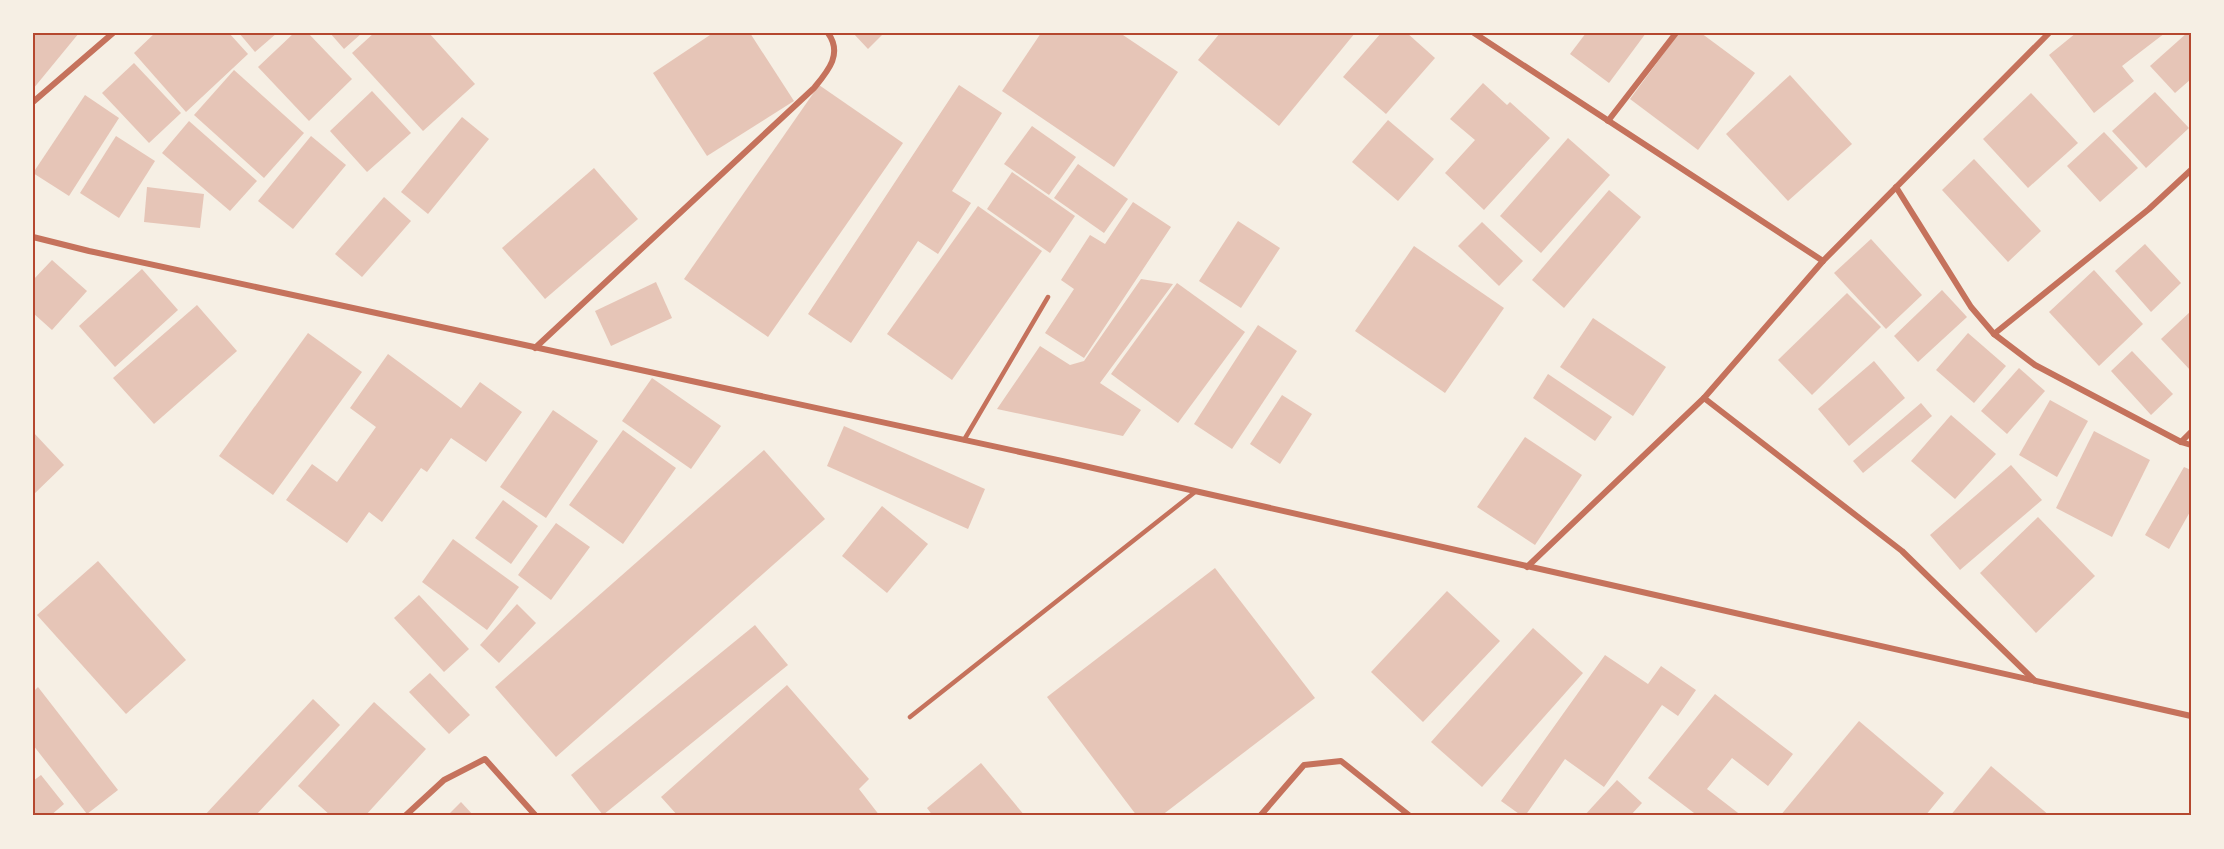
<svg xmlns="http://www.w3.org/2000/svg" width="2224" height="849" font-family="'Noto Sans',sans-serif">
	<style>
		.building { fill: #e6c5b7 }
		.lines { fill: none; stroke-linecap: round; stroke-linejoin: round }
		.service { stroke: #c5725c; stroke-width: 4.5 }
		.minor { stroke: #c5725c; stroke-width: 6 }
		.neatline { fill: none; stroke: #b5482f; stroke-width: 2 }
	</style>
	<rect width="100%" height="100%" fill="#f6efe4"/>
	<g class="building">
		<path d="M33 33H79L33 89Z"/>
		<path d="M155 33H229L248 54 186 112 134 53Z"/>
		<path d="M239 33H277L255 52Z"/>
		<path d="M294 33H308L352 79 309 121 258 67Z"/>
		<path d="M330 33H362L344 49Z"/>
		<path d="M374 33H429L475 84 423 131 352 53Z"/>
		<path d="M713 33H750L794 101 707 156 653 73Z"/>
		<path d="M853 33H884L868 49Z"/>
		<path d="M1041 33H1120L1178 72 1114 167 1002 91Z"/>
		<path d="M1220 33H1355L1279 126 1198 60Z"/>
		<path d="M1381 33H1407L1435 58 1386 114 1343 77Z"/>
		<path d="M1586 33H1646L1609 83 1570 54Z"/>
		<path d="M1679 33H1701L1755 73 1698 150 1630 99Z"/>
		<path d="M2076 33H2165L2122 66 2134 81 2094 113 2049 55Z"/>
		<path d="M2187 33H2191V79L2175 93 2150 66Z"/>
		<path d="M134 63 181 113 149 143 102 93Z"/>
		<path d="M234 70 304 133 264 178 194 115Z"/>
		<path d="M1790 75 1852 144 1788 201 1726 134Z"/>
		<path d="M1483 83 1507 105 1510 102 1550 138 1484 210 1445 173 1475 140 1450 119Z"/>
		<path d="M819 85 903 143 768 337 684 279Z"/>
		<path d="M959 85 1002 113 952 191 971 203 938 254 918 241 851 343 808 314Z"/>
		<path d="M372 91 411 133 367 172 330 131Z"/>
		<path d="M2155 92 2189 128 2146 168 2112 131Z"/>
		<path d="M2031 93 2078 143 2028 188 1983 139Z"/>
		<path d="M85 95 119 118 69 196 33 173Z"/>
		<path d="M462 117 489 139 428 214 401 192Z"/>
		<path d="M1388 120 1434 159 1398 201 1352 162Z"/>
		<path d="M189 121 257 181 230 211 162 153Z"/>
		<path d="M1032 126 1076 157 1049 195 1004 164Z"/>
		<path d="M2104 132 2138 168 2100 202 2067 166Z"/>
		<path d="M116 136 155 161 119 218 80 193Z"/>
		<path d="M311 136 346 165 293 229 258 201Z"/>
		<path d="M1568 138 1610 175 1541 253 1500 216Z"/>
		<path d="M1974 159 2041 231 2008 262 1942 190Z"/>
		<path d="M1078 164 1128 199 1104 233 1054 198Z"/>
		<path d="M594 168 638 219 545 299 502 248Z"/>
		<path d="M1012 172 1075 216 1050 253 987 209Z"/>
		<path d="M147 187 204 194 200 228 144 222Z"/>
		<path d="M1609 190 1641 217 1564 308 1532 280Z"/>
		<path d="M384 197 411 221 362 277 335 254Z"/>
		<path d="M1133 202 1171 227 1084 358 1045 333 1074 289 1061 280 1090 235 1105 244Z"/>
		<path d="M978 206 1042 251 952 380 887 334Z"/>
		<path d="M1238 221 1280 248 1241 308 1199 281Z"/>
		<path d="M1482 222 1523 261 1499 286 1458 246Z"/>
		<path d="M1871 239 1922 295 1886 329 1834 273Z"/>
		<path d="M2145 244 2181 283 2151 312 2115 271Z"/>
		<path d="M1414 246 1504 308 1445 393 1355 331Z"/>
		<path d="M52 260 87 291 52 330 33 313V280Z"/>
		<path d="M142 269 178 310 115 367 79 326Z"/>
		<path d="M2094 270 2143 324 2099 366 2049 312Z"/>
		<path d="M1141 279 1173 284 1100 383 1141 410 1123 436 997 409 1040 346 1070 365 1084 361Z"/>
		<path d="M656 282 672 318 611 346 595 311Z"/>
		<path d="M1177 283 1245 332 1178 423 1111 374Z"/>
		<path d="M1942 290 1967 317 1918 362 1894 336Z"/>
		<path d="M1847 293 1881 327 1812 395 1778 360Z"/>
		<path d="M197 305 237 351 154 424 113 378Z"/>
		<path d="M2191 311V371L2161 339Z"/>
		<path d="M1593 318 1666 367 1633 416 1560 367Z"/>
		<path d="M1258 325 1297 351 1232 449 1194 424Z"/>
		<path d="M308 333 362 372 273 495 219 456Z"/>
		<path d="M1968 333 2006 366 1974 403 1936 370Z"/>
		<path d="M2132 351 2173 394 2151 415 2111 371Z"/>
		<path d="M388 354 461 408 480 382 522 412 486 462 451 438 427 472 421 468 382 522 369 512 347 543 286 500 312 464 337 482 376 427 350 408Z"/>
		<path d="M1874 361 1905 398 1849 446 1818 409Z"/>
		<path d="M2019 368 2045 391 2007 434 1981 411Z"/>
		<path d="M1548 374 1612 417 1595 441 1533 398Z"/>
		<path d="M652 378 721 426 691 469 622 421Z"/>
		<path d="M1282 395 1312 414 1280 464 1250 444Z"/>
		<path d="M2050 400 2088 421 2057 477 2019 455Z"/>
		<path d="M1921 403 1932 416 1863 473 1853 461Z"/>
		<path d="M553 410 598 441 546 518 500 487Z"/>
		<path d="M1951 415 1996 454 1955 499 1911 461Z"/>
		<path d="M844 426 985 489 968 529 827 466Z"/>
		<path d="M623 430 676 468 623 544 569 505Z"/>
		<path d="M2094 431 2150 460 2112 537 2056 508Z"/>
		<path d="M33 432 64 465 33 495Z"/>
		<path d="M1525 437 1582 475 1535 545 1477 507Z"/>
		<path d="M764 450 825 519 556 757 495 687Z"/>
		<path d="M2011 465 2042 500 1960 570 1930 535Z"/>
		<path d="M2184 467 2191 470V510L2169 549 2145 535Z"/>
		<path d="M503 500 538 526 511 564 475 538Z"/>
		<path d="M882 506 928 544 887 593 842 556Z"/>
		<path d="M2038 517 2095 576 2036 633 1980 573Z"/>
		<path d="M556 523 590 547 551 600 518 575Z"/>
		<path d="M453 539 519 587 487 630 422 582Z"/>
		<path d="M98 561 186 660 126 714 37 615Z"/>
		<path d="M1215 568 1315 698 1161 816H1137L1047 697Z"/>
		<path d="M1447 591 1500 641 1423 722 1371 672Z"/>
		<path d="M419 595 469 649 444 672 394 618Z"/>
		<path d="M517 604 536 623 499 663 480 645Z"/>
		<path d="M755 625 788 665 603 815 571 775Z"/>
		<path d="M1533 628 1583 673 1482 787 1431 742Z"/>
		<path d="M1605 655 1648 684 1661 666 1696 690 1678 716 1662 705 1604 787 1565 759 1525 816H1522L1501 801Z"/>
		<path d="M430 673 470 715 449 734 409 692Z"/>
		<path d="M787 685 869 779 859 789 880 816H678L661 797Z"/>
		<path d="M38 687 118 790 87 814 33 745V692Z"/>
		<path d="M1715 694 1793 754 1768 786 1732 758 1707 789 1742 816H1698L1648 778Z"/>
		<path d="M313 699 340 725 255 816H204Z"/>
		<path d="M374 702 426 749 365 816H331L298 786Z"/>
		<path d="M1859 721 1944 793 1925 816H1780Z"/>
		<path d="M981 763 1025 816H933L927 808Z"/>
		<path d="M1991 766 2050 816H1950Z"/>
		<path d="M41 775 64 804 50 816H37L33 811V781Z"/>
		<path d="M1617 780 1642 803 1630 816H1584Z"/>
		<path d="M461 802 474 816H447Z"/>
	</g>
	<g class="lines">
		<g class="service">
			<path d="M964 440 1048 297"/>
			<path d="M910 717 1195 492"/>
		</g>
		<g class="minor">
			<path d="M1474 33 1823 261"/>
			<path d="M33 102 113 33"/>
			<path d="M1608 121 1676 33"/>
			<path d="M1896 187 1971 307 1994 334 2035 365 2181 442 2191 445"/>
			<path d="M33 237 89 251 1062 461 2191 716"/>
			<path d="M1994 334 2149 209 2191 170"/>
			<path d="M535 348 814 88C828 71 843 54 828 33"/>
			<path d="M1704 398 1902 551 2034 680"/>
			<path d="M2181 442 2191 432"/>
			<path d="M1527 567 1704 398 1823 261 2049 33"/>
			<path d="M405 816 444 780 485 759 536 816"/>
			<path d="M1260 816 1304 765 1341 761 1410 816"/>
		</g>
	</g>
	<rect width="2224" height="849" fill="none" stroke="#f6efe4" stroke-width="69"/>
	<rect x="34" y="34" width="2156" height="780" class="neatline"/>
</svg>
